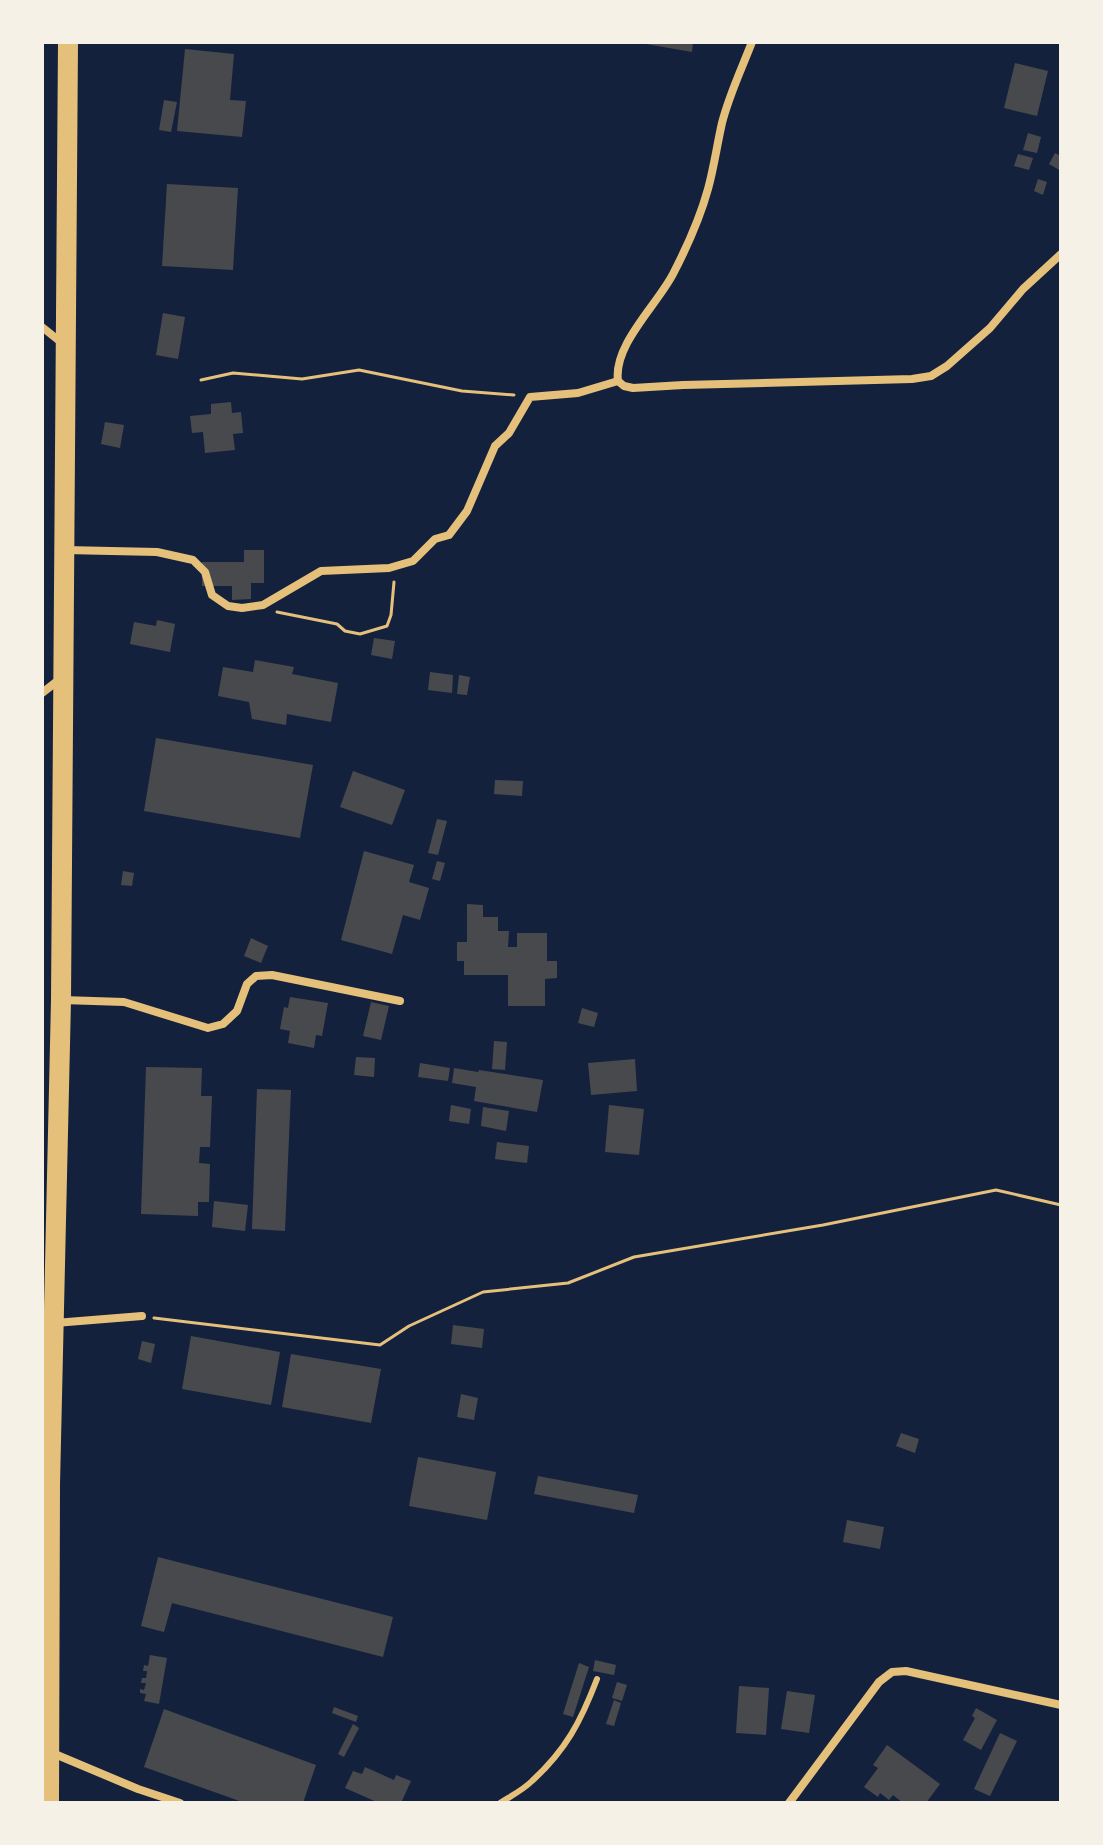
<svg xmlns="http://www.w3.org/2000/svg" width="1103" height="1845" font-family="'Sofia Sans Condensed',sans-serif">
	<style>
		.building { fill: #48494c }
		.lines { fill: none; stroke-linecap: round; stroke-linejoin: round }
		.path { stroke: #e5c07b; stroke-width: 3 }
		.service { stroke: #e5c07b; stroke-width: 6 }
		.minor { stroke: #e5c07b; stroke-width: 8 }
		.trunk { stroke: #e5c07b; stroke-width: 20 }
	</style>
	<rect width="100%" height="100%" fill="#14213d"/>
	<g class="building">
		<path d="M646 42H693L692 52 646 44Z"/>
		<path d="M185 49 234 54 230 100 246 101 242 137 177 131Z"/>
		<path d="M1015 63 1048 71 1037 116 1004 108Z"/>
		<path d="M164 100 177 102 171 132 159 130Z"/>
		<path d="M1028 133 1041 137 1037 153 1023 150Z"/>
		<path d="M1055 153 1061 156V171L1049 164Z"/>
		<path d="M1018 154 1033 158 1029 170 1014 166Z"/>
		<path d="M1038 179 1047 182 1043 195 1034 191Z"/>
		<path d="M167 184 238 188 233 270 162 266Z"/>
		<path d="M163 313 185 317 178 359 156 355Z"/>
		<path d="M231 402 232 413 241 412 243 433 233 434 235 450 205 453 203 432 192 433 190 416 211 414V404Z"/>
		<path d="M105 422 124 425 120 448 101 444Z"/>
		<path d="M244 550H264V583H251V599L232 600V586H202V562H244Z"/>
		<path d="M157 620 175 624 170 652 130 644 134 622 156 626Z"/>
		<path d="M374 638 395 641 392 659 371 655Z"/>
		<path d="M255 660 294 667 292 674 338 683 331 722 287 714 286 725 252 719 249 702 218 696 223 667 253 672Z"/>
		<path d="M430 672 453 675 452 693 428 690Z"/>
		<path d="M459 675 470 677 467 695 457 694Z"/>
		<path d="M156 738 313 765 300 838 144 811Z"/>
		<path d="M353 771 405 790 392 825 340 807Z"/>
		<path d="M495 780 523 781 522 796 494 794Z"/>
		<path d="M437 819 447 821 438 855 428 853Z"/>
		<path d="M364 851 414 865 409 882 429 888 420 920 403 915 392 954 341 940Z"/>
		<path d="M437 861 445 863 440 881 432 879Z"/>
		<path d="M123 871 134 873 132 886 121 885Z"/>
		<path d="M467 904 483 905V917H498V931H509L508 947H517V933H547V961H557V978L545 979V1006H508V975H464V961H457V942H467Z"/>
		<path d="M251 938 268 946 261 963 244 956Z"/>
		<path d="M290 997 328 1003 322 1036 316 1035 314 1048 288 1043 290 1031 280 1029 284 1007 288 1008Z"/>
		<path d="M371 1002 389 1006 381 1040 363 1036Z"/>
		<path d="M582 1008 598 1013 594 1027 578 1023Z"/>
		<path d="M494 1041 507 1042 505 1070 492 1069Z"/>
		<path d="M356 1057 375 1058 374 1077 354 1075Z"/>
		<path d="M635 1059 637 1091 591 1095 588 1063Z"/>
		<path d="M420 1063 450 1068 448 1081 418 1077Z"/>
		<path d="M146 1067 202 1068 201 1096H212L210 1147H200L199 1163 210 1164 209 1202H198V1216L141 1214Z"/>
		<path d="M454 1068 478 1072 479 1070 543 1080 537 1112 474 1101 476 1087 452 1083Z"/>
		<path d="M257 1089 291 1090 285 1231 252 1229Z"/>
		<path d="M451 1105 471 1109 469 1124 449 1121Z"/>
		<path d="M609 1105 644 1109 639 1155 605 1152Z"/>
		<path d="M483 1107 509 1111 506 1131 481 1126Z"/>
		<path d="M497 1142 529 1146 527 1163 495 1159Z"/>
		<path d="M214 1201 248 1205 245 1231 212 1227Z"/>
		<path d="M453 1325 484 1329 482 1348 451 1344Z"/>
		<path d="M191 1336 280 1352 271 1405 182 1389Z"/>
		<path d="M142 1341 155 1344 151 1363 138 1359Z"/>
		<path d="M291 1354 381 1369 371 1423 282 1407Z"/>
		<path d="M461 1394 478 1398 474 1420 457 1417Z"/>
		<path d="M901 1433 919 1439 915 1453 896 1446Z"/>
		<path d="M418 1457 496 1472 487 1520 409 1506Z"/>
		<path d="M538 1476 638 1495 634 1513 534 1494Z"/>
		<path d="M847 1520 884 1527 880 1549 843 1542Z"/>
		<path d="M158 1557 393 1617 383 1657 172 1603 164 1632 141 1626Z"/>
		<path d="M150 1655 167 1658 159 1704 144 1701 146 1694 140 1693V1689L144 1690 146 1683H141L142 1678H146L147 1671H143L144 1665 148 1666Z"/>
		<path d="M595 1660 616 1665 614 1675 593 1671Z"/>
		<path d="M579 1663 589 1667 573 1717 563 1714Z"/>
		<path d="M617 1682 627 1685 622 1701 612 1698Z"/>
		<path d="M739 1686 769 1688 766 1735 736 1733Z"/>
		<path d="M787 1691 815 1695 809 1733 781 1729Z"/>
		<path d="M614 1700 621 1703 614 1726 606 1724Z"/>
		<path d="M334 1707 358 1716 356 1722 332 1713Z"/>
		<path d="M976 1708 997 1720 981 1750 963 1740 975 1718 972 1716Z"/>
		<path d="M164 1709 316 1765 303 1803H245L144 1767Z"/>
		<path d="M353 1724 359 1728 344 1757 338 1754Z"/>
		<path d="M1000 1733 1017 1741 990 1796 974 1789Z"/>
		<path d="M887 1745 940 1784 926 1803H903L893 1795 889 1800 880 1793 878 1797 864 1787 878 1768 873 1765Z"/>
		<path d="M365 1767 394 1780 396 1775 411 1781 401 1803H379L345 1788 353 1771 362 1774Z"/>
	</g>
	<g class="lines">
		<g class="path">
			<path d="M201 380 233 373 302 379 359 370 462 391 514 395"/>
			<path d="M277 612 337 624 345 631 360 634 387 626 391 615 394 582"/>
			<path d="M154 1318 380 1345 409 1326 483 1292 568 1283 634 1257 823 1225 996 1190 1061 1205"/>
		</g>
		<path class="service" d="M500 1803C511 1796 523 1790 532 1781 566 1750 581 1721 597 1679"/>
		<g class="minor">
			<path d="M42 327 62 343"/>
			<path d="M618 381C613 345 657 305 673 274 687 247 700 218 708 189 714 167 717 145 722 123 729 95 742 68 752 42"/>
			<path d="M65 550 157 552 193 560 205 572 212 595 228 606 242 608 263 605 321 571 389 568 413 561 435 539 449 535 467 511 495 446 509 433 530 397 578 393 618 381 624 386 633 388 683 385 912 379 931 376 947 366 990 328 1023 289 1061 254"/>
			<path d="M42 693 60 679"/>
			<path d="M62 1000 124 1002 208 1028 223 1024 237 1011 247 984 256 976 272 975 400 1001"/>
			<path d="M55 1323 142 1316"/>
			<path d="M50 1752 138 1789 180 1803"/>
			<path d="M789 1803 879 1682 892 1672 906 1671 1061 1705"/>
		</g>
		<path class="trunk" d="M49 1803 50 1485 61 1000 68 42"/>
	</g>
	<rect width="1103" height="1845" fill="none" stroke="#f6f1e7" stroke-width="88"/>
</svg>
